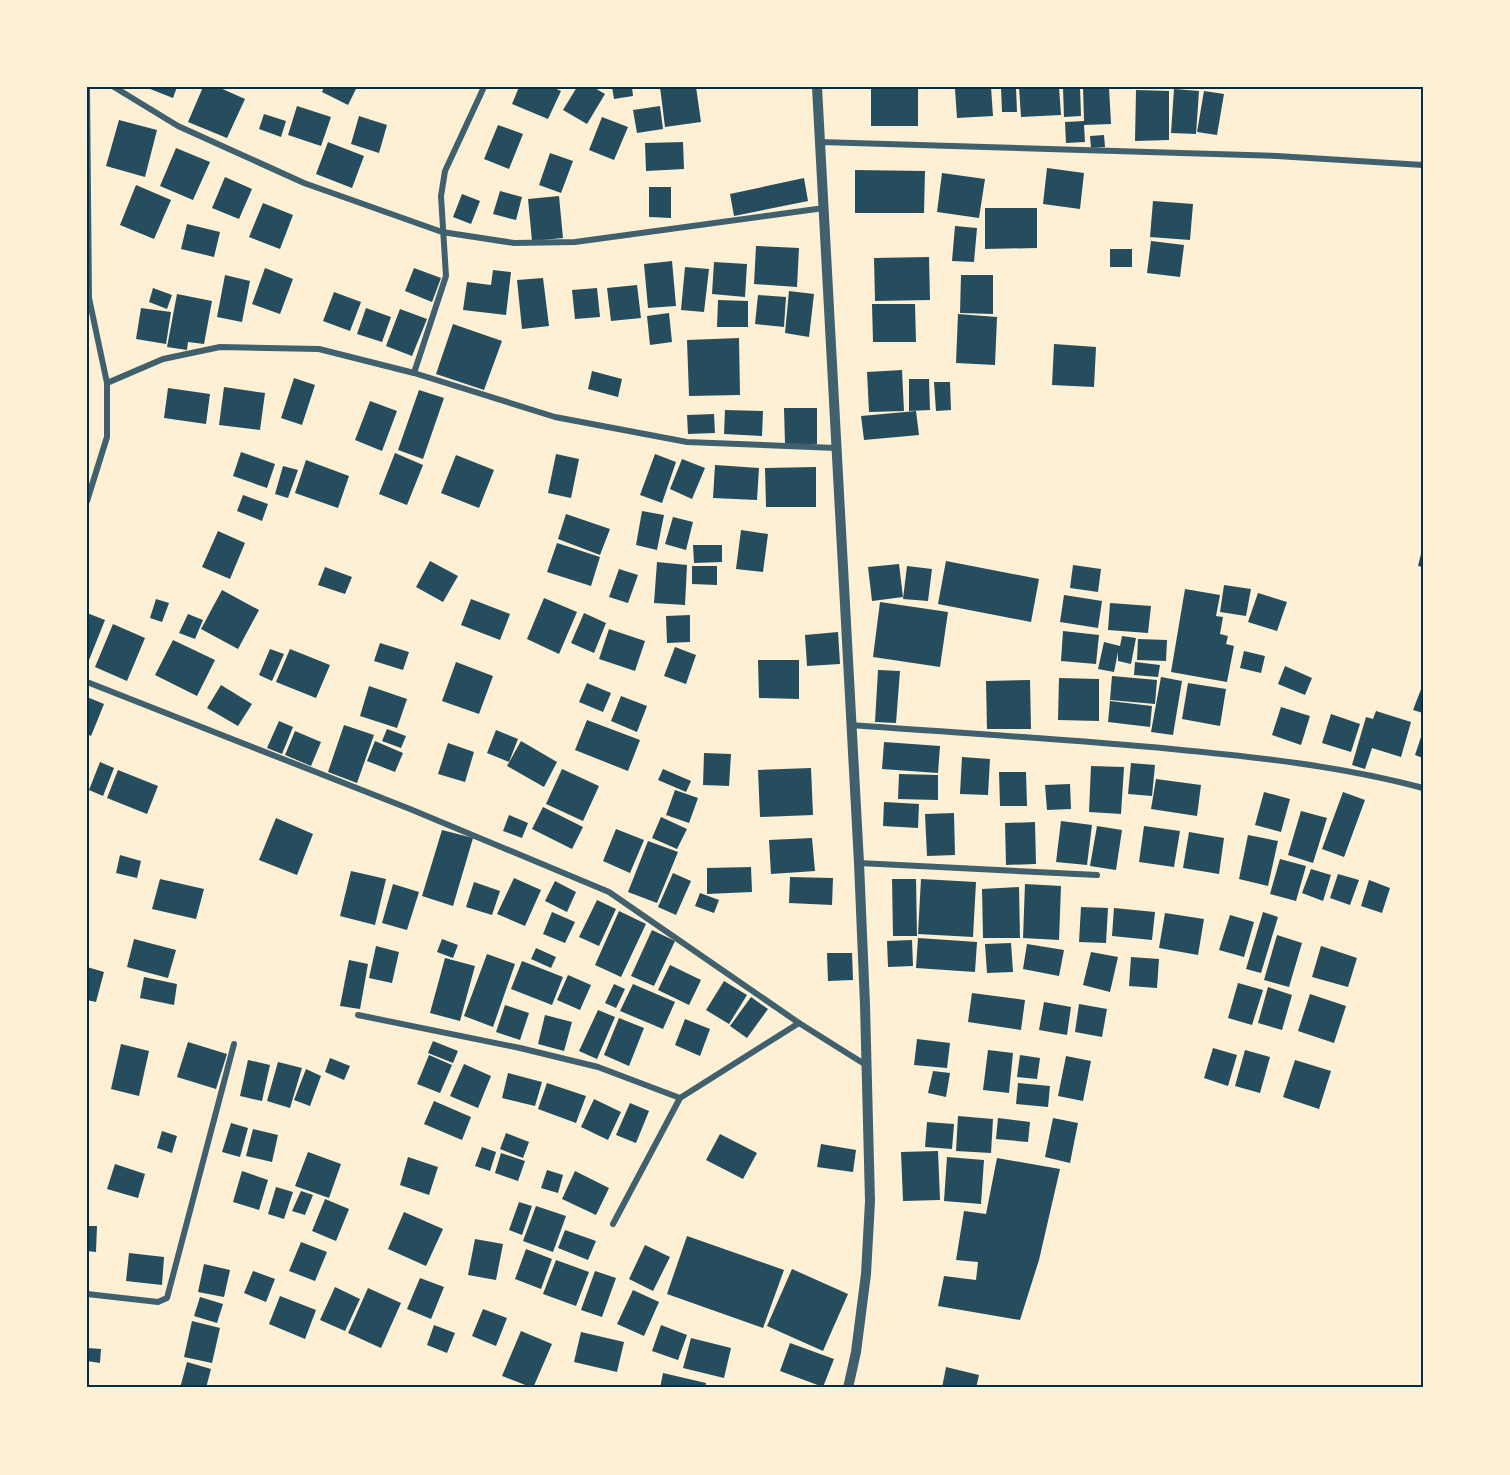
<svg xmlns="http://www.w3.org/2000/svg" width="1510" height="1475" font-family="'Alegreya Sans',sans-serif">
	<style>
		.building { fill: #264d5e }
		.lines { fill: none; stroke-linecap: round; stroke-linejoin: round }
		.minor { stroke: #3f606c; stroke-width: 6 }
		.tertiary { stroke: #3f606c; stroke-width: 10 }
		.neatline { fill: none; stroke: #003049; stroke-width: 2 }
	</style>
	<rect width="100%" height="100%" fill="#fdf0d5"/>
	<g class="building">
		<path d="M145 87H177L173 98Z"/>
		<path d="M203 87H218L245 99 227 138 188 122Z"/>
		<path d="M324 87H357L348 105 322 92Z"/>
		<path d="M519 87H552L561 91 548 119 512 104Z"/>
		<path d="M577 87H593L605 94 587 124 563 110Z"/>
		<path d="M612 87H632L633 96 614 99Z"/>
		<path d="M660 87H696L701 122 665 127Z"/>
		<rect x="871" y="87" width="47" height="39"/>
		<path d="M991 87 993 116 957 118 955 89Z"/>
		<path d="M1001 87H1016L1017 112H1002Z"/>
		<path d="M1019 87H1059L1061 115 1021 117Z"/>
		<path d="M1063 87H1080L1081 116 1064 117Z"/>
		<path d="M1083 87H1109L1111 124 1084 125 1085 142 1066 143 1065 122 1084 121Z"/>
		<path d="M1174 89 1199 91 1196 134 1171 133Z"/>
		<path d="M1136 90 1169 91V140L1135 141Z"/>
		<path d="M1204 91 1224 94 1217 135 1197 132Z"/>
		<path d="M297 106 331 117 321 146 288 135Z"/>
		<path d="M660 106 663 129 637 133 633 110Z"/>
		<path d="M264 114 286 121 281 137 259 129Z"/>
		<path d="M359 116 387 125 379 153 351 144Z"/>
		<path d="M602 117 628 127 614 160 589 150Z"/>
		<path d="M119 120 157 130 145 177 106 166Z"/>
		<path d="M498 125 523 134 509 169 484 159Z"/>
		<path d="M1104 135 1105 147 1091 148 1090 136Z"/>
		<path d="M328 142 364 156 352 188 316 174Z"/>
		<path d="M683 142 684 169 646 171 645 143Z"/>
		<path d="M176 148 210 162 193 200 160 186Z"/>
		<path d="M550 153 573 161 561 193 539 185Z"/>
		<path d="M1047 168 1084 173 1080 209 1043 204Z"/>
		<path d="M855 170 925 171 924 213H855Z"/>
		<path d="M942 173 985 179 979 218 937 212Z"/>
		<path d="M225 177 252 189 239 219 212 208Z"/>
		<path d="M804 178 808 201 734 216 730 194Z"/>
		<path d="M136 185 171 200 154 239 120 225Z"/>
		<path d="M649 187H671V218L649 217Z"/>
		<path d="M500 191 522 197 516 220 493 214Z"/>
		<path d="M462 194 480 201 471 224 453 217Z"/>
		<path d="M559 196 563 238 532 241 528 199Z"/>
		<path d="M1153 201 1193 204 1190 240 1150 237Z"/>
		<path d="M263 203 293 215 280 249 249 237Z"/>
		<path d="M985 208H1037V248L985 249Z"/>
		<path d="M187 224 220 232 214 257 181 249Z"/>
		<path d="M955 226 977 228 974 262 952 261Z"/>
		<path d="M1151 241 1184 245 1180 277 1147 273Z"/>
		<path d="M756 246 799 248 797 287 754 284Z"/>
		<rect x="1110" y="249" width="22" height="18"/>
		<path d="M929 257 930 300 875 301 874 258Z"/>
		<path d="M672 261 676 306 648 308 644 264Z"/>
		<path d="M714 262 747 264 745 297 712 294Z"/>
		<path d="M685 267 709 269 704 312 681 310Z"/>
		<path d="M265 268 293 279 280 314 252 304Z"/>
		<path d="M414 268 441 278 432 302 405 291Z"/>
		<path d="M493 270 511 272 506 315 463 310 467 282 491 285Z"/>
		<path d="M225 275 250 281 242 322 217 317Z"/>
		<path d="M961 275H993V314L960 313Z"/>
		<path d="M543 278 549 326 522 329 517 280Z"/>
		<path d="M637 285 641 318 611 321 607 288Z"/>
		<path d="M153 288 172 295 167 309 149 302Z"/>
		<path d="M597 288 600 317 575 319 572 290Z"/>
		<path d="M789 291 814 294 809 337 785 333Z"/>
		<path d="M334 292 361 302 350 331 323 321Z"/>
		<path d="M177 294 212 301 204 344 188 342 187 350 167 347Z"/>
		<path d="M758 295 786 297 784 327 755 324Z"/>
		<path d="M718 300 748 301V327H717Z"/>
		<path d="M872 304H915L916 342H873Z"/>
		<path d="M141 308 171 312 166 344 136 339Z"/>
		<path d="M366 308 391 317 382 342 357 334Z"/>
		<path d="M400 309 427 319 412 356 386 346Z"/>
		<path d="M669 313 672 342 650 345 647 316Z"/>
		<path d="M958 314 997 317 995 365 956 363Z"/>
		<path d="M453 324 502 341 484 390 436 374Z"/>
		<path d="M739 338 740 395 689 396 687 340Z"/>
		<path d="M1054 344 1096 347 1094 387 1052 385Z"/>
		<path d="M902 370 904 411 869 412 867 372Z"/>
		<path d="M592 371 622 379 618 397 588 389Z"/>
		<path d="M294 378 315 385 302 425 281 418Z"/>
		<path d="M909 379H929L930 410 909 411Z"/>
		<path d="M934 382H950L951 410 936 411Z"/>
		<path d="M224 387 265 393 260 430 219 425Z"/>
		<path d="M168 388 210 394 206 424 164 418Z"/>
		<path d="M419 390 444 398 423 459 398 450Z"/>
		<path d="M370 401 397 411 382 451 355 440Z"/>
		<path d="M784 408H817V444H785Z"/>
		<path d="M725 410 763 411 762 436 724 434Z"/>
		<path d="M916 411 919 435 864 440 861 416Z"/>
		<path d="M714 414 715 433 688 434 687 415Z"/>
		<path d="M241 452 275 464 267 488 233 476Z"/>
		<path d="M395 453 423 465 407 505 379 494Z"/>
		<path d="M556 454 579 459 571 498 548 493Z"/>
		<path d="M655 454 676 462 662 503 640 495Z"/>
		<path d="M456 455 494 470 479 508 441 493Z"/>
		<path d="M682 459 705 468 692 499 670 489Z"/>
		<path d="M306 460 349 476 338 508 295 493Z"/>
		<path d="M715 465 759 468 757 500 713 498Z"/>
		<path d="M283 466 298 470 288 498 275 494Z"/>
		<path d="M816 467V507H766L765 468Z"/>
		<path d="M243 495 268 504 262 521 237 511Z"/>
		<path d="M642 511 664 515 657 550 636 545Z"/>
		<path d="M566 514 610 529 600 555 558 539Z"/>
		<path d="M673 517 693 522 686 550 665 544Z"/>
		<path d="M741 530 768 534 763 572 736 569Z"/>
		<path d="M218 531 245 543 230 579 202 567Z"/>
		<path d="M557 543 600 557 591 586 547 572Z"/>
		<path d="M693 545H722V562L694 563Z"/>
		<path d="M1422 550 1423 551V567L1418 566Z"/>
		<path d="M430 561 458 576 443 602 416 587Z"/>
		<path d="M946 561 1039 579 1031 622 938 604Z"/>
		<path d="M657 562 687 565 685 605 654 603Z"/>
		<path d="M899 564 903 597 872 601 868 567Z"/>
		<path d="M1073 565 1101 569 1098 592 1070 588Z"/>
		<path d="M692 566H717V585L692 584Z"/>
		<path d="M907 566 932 569 928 601 903 599Z"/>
		<path d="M325 567 352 577 345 594 318 585Z"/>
		<path d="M619 569 638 575 628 603 609 597Z"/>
		<path d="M1224 585 1251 589 1246 616 1220 612Z"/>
		<path d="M1185 589 1220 595 1216 616 1223 617 1220 634 1228 636 1226 644 1234 646 1227 682 1171 672Z"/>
		<path d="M222 590 259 610 238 649 201 629Z"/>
		<path d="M1258 593 1287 602 1277 631 1248 622Z"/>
		<path d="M1064 595 1102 601 1098 628 1060 622Z"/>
		<path d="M544 598 577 612 559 654 527 639Z"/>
		<path d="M156 599 169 603 162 622 150 618Z"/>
		<path d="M471 599 510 614 500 640 461 625Z"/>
		<path d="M880 602 948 612 940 667 873 657Z"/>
		<path d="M1110 603 1151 606 1148 633 1108 630Z"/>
		<path d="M87 613 105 620 87 665Z"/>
		<path d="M584 613 606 623 594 653 571 643Z"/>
		<path d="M188 614 203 620 195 639 179 633Z"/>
		<path d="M690 615V642L667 643 666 616Z"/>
		<path d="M113 624 145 638 127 681 95 667Z"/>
		<path d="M609 629 645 641 635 671 599 659Z"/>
		<path d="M1063 631 1099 635 1096 664 1061 661Z"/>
		<path d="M838 632 840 664 807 666 805 635Z"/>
		<path d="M1122 636 1136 638 1131 664 1118 661V652L1114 672 1098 669 1104 642 1120 646Z"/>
		<path d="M1138 639 1167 640 1166 661 1137 660Z"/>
		<path d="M173 640 215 660 197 696 155 675Z"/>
		<path d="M380 643 409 652 403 670 374 661Z"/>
		<path d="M675 647 696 655 686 684 664 676Z"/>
		<path d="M270 649 284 654 272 681 259 675Z"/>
		<path d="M290 649 330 665 316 698 276 682Z"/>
		<path d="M1244 651 1265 656 1261 673 1240 668Z"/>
		<path d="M758 660H799V699L759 698Z"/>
		<path d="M456 662 493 676 479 714 442 701Z"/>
		<path d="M1135 662 1160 665 1158 677 1134 675Z"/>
		<path d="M1285 666 1312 678 1305 695 1278 684Z"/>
		<path d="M878 670 900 671 896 723 875 722Z"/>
		<path d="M1112 676 1157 680 1155 704 1110 700Z"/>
		<path d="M1161 677 1182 681 1173 735 1151 732Z"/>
		<path d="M1059 678 1099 679V721L1058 720Z"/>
		<path d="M1030 680 1031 729H987L986 681Z"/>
		<path d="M587 683 611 693 603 712 579 702Z"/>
		<path d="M1188 683 1226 689 1220 726 1182 719Z"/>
		<path d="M1423 684V713L1413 710Z"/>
		<path d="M221 685 252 704 238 726 207 708Z"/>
		<path d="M369 686 407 699 397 728 360 716Z"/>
		<path d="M621 696 647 706 637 732 611 721Z"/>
		<path d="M87 697 104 704 91 736 87 734Z"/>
		<path d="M1110 701 1152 706 1150 727 1108 722Z"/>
		<path d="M1281 707 1310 716 1301 745 1272 735Z"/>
		<path d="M1376 711 1411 722 1401 757 1372 748 1365 769 1352 765 1366 717 1373 719Z"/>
		<path d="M1331 714 1360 724 1351 752 1322 743Z"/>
		<path d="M587 720 640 740 628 771 575 750Z"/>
		<path d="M279 721 293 727 282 754 267 748Z"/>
		<path d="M344 725 374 735 357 783 328 772Z"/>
		<path d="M387 729 406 736 401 748 382 741Z"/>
		<path d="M496 730 518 739 509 762 487 753Z"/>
		<path d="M295 731 321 742 311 766 285 755Z"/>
		<path d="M1423 731V758L1415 755Z"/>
		<path d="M375 741 403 753 395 772 367 761Z"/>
		<path d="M521 741 557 762 544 787 507 766Z"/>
		<path d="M884 742 940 746 938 773 882 769Z"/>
		<path d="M448 743 474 752 465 782 438 774Z"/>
		<path d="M704 753 731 754 729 786 703 785Z"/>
		<path d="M962 757 990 759 988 795 960 794Z"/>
		<path d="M100 762 114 768 103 796 89 790Z"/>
		<path d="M1131 763 1155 765 1152 796 1128 794Z"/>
		<path d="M1091 766 1124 767 1121 814 1089 812Z"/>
		<path d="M811 768 813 815 760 817 758 770Z"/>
		<path d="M562 769 599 786 583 821 546 804Z"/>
		<path d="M663 769 691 781 686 792 658 780Z"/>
		<path d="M118 770 158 786 147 814 107 798Z"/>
		<path d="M999 772H1026L1027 806H1000Z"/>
		<path d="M899 774 938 775V800L898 799Z"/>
		<path d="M1156 779 1201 785 1197 816 1151 809Z"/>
		<path d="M1070 784 1071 809 1047 810 1045 785Z"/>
		<path d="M675 790 698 798 689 823 666 815Z"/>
		<path d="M1264 792 1290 799 1281 832 1255 825Z"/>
		<path d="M1343 792 1365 800 1344 857 1322 849Z"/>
		<path d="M884 802 919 804 918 828 883 826Z"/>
		<path d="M543 807 583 827 572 849 532 829Z"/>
		<path d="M1301 811 1327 818 1313 863 1288 855Z"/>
		<path d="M954 813 955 855 927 856 925 814Z"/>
		<path d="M509 815 528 823 522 838 503 831Z"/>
		<path d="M661 817 687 829 677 849 652 838Z"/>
		<path d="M276 818 313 834 297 875 259 860Z"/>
		<path d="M1061 821 1092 825 1087 865 1056 862Z"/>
		<path d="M1035 822 1036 864 1006 865 1005 823Z"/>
		<path d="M1097 826 1122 830 1116 870 1090 866Z"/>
		<path d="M1144 826 1180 831 1174 867 1139 862Z"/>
		<path d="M616 829 644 840 630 873 603 861Z"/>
		<path d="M442 830 473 838 453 906 422 896Z"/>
		<path d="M1189 832 1224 838 1219 874 1183 868Z"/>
		<path d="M1248 835 1278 841 1268 886 1239 879Z"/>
		<path d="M812 838 815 871 771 874 769 840Z"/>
		<path d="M648 841 678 852 657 903 628 892Z"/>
		<path d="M120 855 141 861 137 878 116 873Z"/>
		<path d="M1280 859 1306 866 1296 901 1270 894Z"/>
		<path d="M751 867 752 892 707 894V868Z"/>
		<path d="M1311 869 1331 875 1323 901 1302 893Z"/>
		<path d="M351 871 386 879 375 925 340 916Z"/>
		<path d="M673 873 691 881 676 915 658 907Z"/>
		<path d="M1338 874 1359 880 1350 905 1330 898Z"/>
		<path d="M790 877 833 878 832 905 789 903Z"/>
		<path d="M514 878 541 890 525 926 497 914Z"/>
		<path d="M160 879 204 889 196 919 152 909Z"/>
		<path d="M892 879H916L917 936H893Z"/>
		<path d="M921 879 976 882 973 937 918 934Z"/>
		<path d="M1369 880 1390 888 1382 913 1361 906Z"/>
		<path d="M555 881 576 892 567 912 545 901Z"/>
		<path d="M474 882 500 891 492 915 466 907Z"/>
		<path d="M393 884 419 892 407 930 382 923Z"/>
		<path d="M1025 884 1061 886 1059 940 1023 938Z"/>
		<path d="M1019 887 1020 938H983L982 889Z"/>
		<path d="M700 893 719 900 714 913 695 906Z"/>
		<path d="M597 900 616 909 599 946 579 937Z"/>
		<path d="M1081 907 1108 908 1106 943 1079 942Z"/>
		<path d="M1114 908 1155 912 1152 940 1112 936Z"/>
		<path d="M619 911 646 924 621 977 595 965Z"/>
		<path d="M552 912 575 922 565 943 543 934Z"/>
		<path d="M1263 912 1278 917 1261 973 1246 969Z"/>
		<path d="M1165 913 1204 919 1198 955 1159 948Z"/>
		<path d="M1230 915 1254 922 1244 957 1219 950Z"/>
		<path d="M652 930 675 941 654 986 631 976Z"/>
		<path d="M1277 935 1302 943 1289 987 1264 980Z"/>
		<path d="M918 938 977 942 975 972 916 968Z"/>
		<path d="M134 939 176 950 168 978 127 967Z"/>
		<path d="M442 939 458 945 453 958 437 952Z"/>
		<path d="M912 940 913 966 888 967 887 941Z"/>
		<path d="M1011 943 1013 972 987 973 985 944Z"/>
		<path d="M1027 944 1064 950 1059 976 1023 969Z"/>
		<path d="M376 946 399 952 392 983 369 978Z"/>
		<path d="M1321 946 1357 958 1348 987 1312 977Z"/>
		<path d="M536 948 556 957 551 968 531 959Z"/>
		<path d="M1091 952 1118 957 1110 992 1083 985Z"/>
		<path d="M827 953H852L853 980 828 981Z"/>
		<path d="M487 954 515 964 493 1027 464 1016Z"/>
		<path d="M1131 957 1159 959 1157 988 1129 986Z"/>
		<path d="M445 958 475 966 460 1021 430 1013Z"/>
		<path d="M349 960 368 964 360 1009 340 1006Z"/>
		<path d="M522 961 563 977 552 1005 511 989Z"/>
		<path d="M670 965 701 980 689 1005 658 990Z"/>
		<path d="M87 967 104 972 96 1002 87 1000Z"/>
		<path d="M568 975 591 985 580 1010 557 1000Z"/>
		<path d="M144 977 177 984 174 1005 140 998Z"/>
		<path d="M724 981 747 995 729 1024 706 1010Z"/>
		<path d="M1238 983 1263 990 1252 1025 1228 1018Z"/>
		<path d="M614 984 625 989 616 1008 605 1003Z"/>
		<path d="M633 984 675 1002 663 1029 620 1011Z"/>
		<path d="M1268 987 1292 995 1282 1030 1258 1023Z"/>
		<path d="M972 993 1025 1000 1021 1030 968 1022Z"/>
		<path d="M1310 994 1346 1006 1334 1043 1298 1031Z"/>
		<path d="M751 997 768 1009 747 1038 730 1026Z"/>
		<path d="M1044 1002 1071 1007 1067 1035 1039 1030Z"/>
		<path d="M1079 1004 1107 1009 1102 1037 1075 1032Z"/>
		<path d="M505 1005 529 1013 520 1040 496 1032Z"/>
		<path d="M598 1010 615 1017 597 1059 579 1051Z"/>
		<path d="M545 1015 572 1022 564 1051 538 1044Z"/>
		<path d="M619 1018 644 1028 629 1066 604 1055Z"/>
		<path d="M685 1019 710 1029 700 1056 675 1045Z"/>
		<path d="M917 1039 950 1043 947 1068 914 1065Z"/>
		<path d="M433 1041 458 1051 453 1063 428 1053Z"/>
		<path d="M188 1042 227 1054 216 1089 177 1077Z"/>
		<path d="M121 1044 149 1051 139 1096 111 1089Z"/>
		<path d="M1213 1048 1237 1055 1228 1086 1204 1078Z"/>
		<path d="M988 1050 1013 1053 1009 1093 983 1090Z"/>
		<path d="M1245 1050 1270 1057 1260 1093 1235 1086Z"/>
		<path d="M429 1055 452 1065 440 1093 417 1084Z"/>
		<path d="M1020 1055 1040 1058 1037 1079 1017 1077Z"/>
		<path d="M1066 1056 1091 1061 1083 1101 1058 1096Z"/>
		<path d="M330 1058 350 1066 344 1080 325 1072Z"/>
		<path d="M248 1060 270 1065 262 1101 240 1096Z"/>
		<path d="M1295 1060 1331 1071 1319 1109 1283 1097Z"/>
		<path d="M278 1062 302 1068 290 1108 267 1101Z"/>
		<path d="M464 1064 491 1076 478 1108 450 1096Z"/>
		<path d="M306 1069 321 1076 310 1106 294 1100Z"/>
		<path d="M933 1071 950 1073 946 1097 928 1093Z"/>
		<path d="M508 1073 542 1082 535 1106 502 1098Z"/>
		<path d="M547 1083 586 1096 576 1123 538 1109Z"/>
		<path d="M1018 1083 1050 1086 1048 1107 1016 1104Z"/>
		<path d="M594 1099 621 1112 608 1140 581 1127Z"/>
		<path d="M434 1101 471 1117 462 1140 424 1124Z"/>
		<path d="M630 1103 649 1111 636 1143 616 1135Z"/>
		<path d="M958 1116 993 1119 991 1153 956 1151Z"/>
		<path d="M998 1118 1030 1122 1028 1142 996 1139Z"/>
		<path d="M1053 1118 1078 1123 1070 1163 1045 1157Z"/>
		<path d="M927 1122 954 1124 952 1149 925 1147Z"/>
		<path d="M231 1123 248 1128 240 1157 222 1152Z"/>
		<path d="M253 1129 278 1135 272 1162 246 1156Z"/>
		<path d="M162 1131 177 1136 172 1153 157 1148Z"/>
		<path d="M506 1133 529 1142 523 1158 500 1149Z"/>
		<path d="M720 1134 757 1153 743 1179 706 1160Z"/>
		<path d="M821 1144 856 1150 853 1172 817 1167Z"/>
		<path d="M482 1147 496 1152 490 1171 475 1166Z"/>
		<path d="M938 1151 940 1200 903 1201 901 1152Z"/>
		<path d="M308 1152 341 1164 329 1198 295 1186Z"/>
		<path d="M501 1153 525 1161 518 1181 495 1173Z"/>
		<path d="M408 1157 438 1167 429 1195 400 1185Z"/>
		<path d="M947 1157 984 1160 981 1204 944 1201Z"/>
		<path d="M997 1158 1060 1169 1039 1260 1020 1320 938 1306 944 1276 976 1280 978 1262 956 1260 964 1211 986 1214Z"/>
		<path d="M115 1164 145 1174 138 1198 107 1189Z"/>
		<path d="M547 1170 563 1175 558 1193 541 1188Z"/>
		<path d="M242 1171 268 1180 259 1210 233 1202Z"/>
		<path d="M575 1171 609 1188 596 1215 562 1199Z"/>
		<path d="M276 1187 293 1192 284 1219 268 1214Z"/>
		<path d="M301 1191 313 1195 305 1215 292 1211Z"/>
		<path d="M325 1199 349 1209 336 1241 312 1231Z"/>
		<path d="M519 1202 532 1206 522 1235 509 1230Z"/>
		<path d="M536 1206 566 1216 553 1252 523 1241Z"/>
		<path d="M404 1212 443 1229 426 1266 388 1249Z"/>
		<path d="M87 1226H97L96 1252 87 1251Z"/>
		<path d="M565 1230 596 1241 588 1260 558 1248Z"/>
		<path d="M687 1236 784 1270 763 1328 667 1294Z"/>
		<path d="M475 1239 503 1244 496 1280 468 1275Z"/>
		<path d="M301 1242 327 1252 315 1281 289 1271Z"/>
		<path d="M645 1245 670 1257 653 1291 629 1279Z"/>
		<path d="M526 1249 552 1259 541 1289 515 1279Z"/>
		<path d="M129 1253 164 1257 162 1285 126 1281Z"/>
		<path d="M556 1260 589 1272 576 1306 543 1294Z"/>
		<path d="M204 1264 230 1270 224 1297 198 1292Z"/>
		<path d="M792 1269 848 1294 823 1351 767 1326Z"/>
		<path d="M253 1271 275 1279 266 1302 244 1293Z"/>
		<path d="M595 1271 616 1278 602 1317 581 1310Z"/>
		<path d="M420 1278 444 1287 431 1319 407 1309Z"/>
		<path d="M335 1287 360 1299 345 1331 320 1320Z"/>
		<path d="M368 1288 401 1303 381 1348 348 1333Z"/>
		<path d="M633 1290 659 1302 644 1336 617 1324Z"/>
		<path d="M280 1296 316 1310 305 1339 269 1324Z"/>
		<path d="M200 1297 223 1304 217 1323 194 1316Z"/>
		<path d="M483 1309 507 1318 496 1346 472 1336Z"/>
		<path d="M192 1321 220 1328 212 1363 184 1357Z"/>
		<path d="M434 1325 455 1333 447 1353 427 1345Z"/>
		<path d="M661 1325 687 1335 678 1360 652 1351Z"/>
		<path d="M521 1331 552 1344 533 1388 502 1376Z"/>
		<path d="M581 1332 624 1342 617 1372 574 1362Z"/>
		<path d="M691 1338 731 1348 724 1378 683 1368Z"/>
		<path d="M790 1343 834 1359 823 1387 780 1371Z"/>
		<path d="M88 1348 101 1349 100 1363 87 1361Z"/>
		<path d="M187 1362 211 1369 206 1388H180Z"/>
		<path d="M946 1367 979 1375 976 1388H942Z"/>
		<path d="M663 1373 706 1383 705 1388H660Z"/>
	</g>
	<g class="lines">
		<g class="minor">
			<path d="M114 87 178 126 304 183 442 232 514 243 575 242 824 208"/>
			<path d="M820 142 1277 156 1423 165"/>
			<path d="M414 373 446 276 441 196 445 171 484 87"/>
			<path d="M107 383 163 359 220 347 319 349 414 373 555 417 687 442 836 448"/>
			<path d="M87 501 107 437V383L89 298 87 87"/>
			<path d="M87 682 410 809 609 892 799 1023 866 1065"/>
			<path d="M851 725C958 733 1065 739 1172 749 1256 757 1341 766 1423 788"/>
			<path d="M859 863 1097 875"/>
			<path d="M358 1015 520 1048 598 1067 680 1098"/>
			<path d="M613 1224 680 1098 799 1023"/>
			<path d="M87 1294 158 1302 167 1298 234 1044"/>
		</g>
		<path class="tertiary" d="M817 87 859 863 865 1005 870 1201 866 1274 856 1352 848 1388"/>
	</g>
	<rect width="1510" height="1475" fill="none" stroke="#fdf0d5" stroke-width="177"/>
	<rect x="88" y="88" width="1334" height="1298" class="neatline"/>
</svg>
